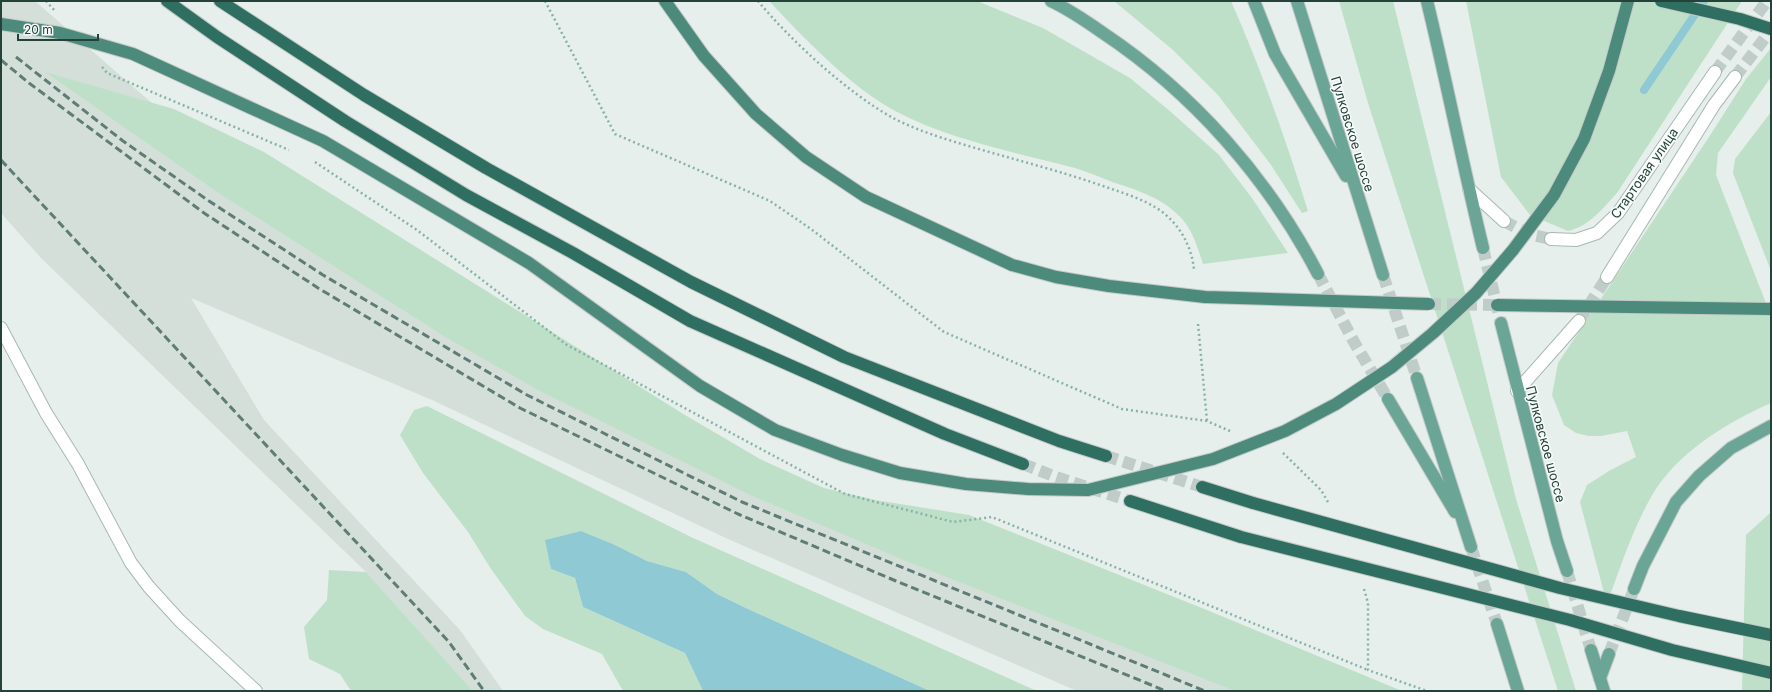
<svg xmlns="http://www.w3.org/2000/svg" width="1772" height="692" font-family="Inter,sans-serif">
	<style>
		.built { fill: #d4dfda }
		.green { fill: #bfe0c8 }
		.water { fill: #8ec9d4 }
		.lines { fill: none; stroke-linecap: round; stroke-linejoin: round }
		.stream { stroke: #8ec9d4; stroke-width: 8 }
		.tertiary-tunnel { stroke: #bfccc8; stroke-width: 12; stroke-dasharray: 12 6; stroke-linecap: butt }
		.primary-tunnel { stroke: #bfccc8; stroke-width: 12; stroke-dasharray: 12 6; stroke-linecap: butt }
		.trunk-tunnel { stroke: #bfccc8; stroke-width: 12; stroke-dasharray: 12 6; stroke-linecap: butt }
		.motorway-tunnel { stroke: #bfccc8; stroke-width: 12; stroke-dasharray: 12 6; stroke-linecap: butt }
		.service-casing { stroke: #a8b8b2; stroke-width: 14 }
		.tertiary-casing { stroke: #a8b8b2; stroke-width: 14 }
		.primary-casing { stroke: #c2cac8; stroke-width: 14 }
		.trunk-casing { stroke: #c2cac8; stroke-width: 14 }
		.motorway-casing { stroke: #c2cac8; stroke-width: 14 }
		.path { stroke: #86b3a5; stroke-width: 2.5; stroke-dasharray: 2 3; stroke-linecap: butt }
		.service { stroke: #fff; stroke-width: 12 }
		.tertiary { stroke: #fff; stroke-width: 12 }
		.primary { stroke: #6aa596; stroke-width: 12 }
		.trunk { stroke: #4c8a7c; stroke-width: 12 }
		.motorway { stroke: #2f6f62; stroke-width: 12 }
		.rail { stroke: #5f7d75; stroke-width: 3; stroke-dasharray: 8 4; stroke-linecap: butt }
		.trunk-bridge-casing { stroke: #c2cac8; stroke-width: 14; stroke-linecap: butt }
		.motorway-bridge-casing { stroke: #c2cac8; stroke-width: 14; stroke-linecap: butt }
		.trunk-bridge { stroke: #4c8a7c; stroke-width: 12 }
		.motorway-bridge { stroke: #2f6f62; stroke-width: 12 }
		.labels { text-anchor: middle; stroke-width: 3; stroke-linejoin: round; paint-order: stroke }
		.street-label { font-size: 13px; fill: #24423a; stroke: #f7fbf9 }
	</style>
	<rect width="100%" height="100%" fill="#e6efeb"/>
	<path class="built" d="M1 1H35L169 118 820 498 1353 691H1077L728 539 432 400 191 298 264 420 460 630 503 691H473L366 572 41 258 1 213Z"/>
	<g class="green">
		<path d="M769 1H977L1043 28 1130 78 1171 112 1219 155 1252 198 1288 253 1203 264C1197 246 1192 227 1177 214 1160 197 1134 189 1112 182 1100 177 1088 172 1075 168 1061 164 1046 161 1031 157 987 146 940 134 899 113 852 89 805 39 769 1Z"/>
		<path d="M1114 1H1231C1261 69 1286 140 1308 211L1302 213 1271 165 1218 95 1173 50Z"/>
		<path d="M1339 1H1393L1516 499 1576 691H1558L1368 103Z"/>
		<path d="M1466 1H1742L1617 193C1603 208 1590 226 1568 231L1530 215 1501 177Z"/>
		<path d="M1771 48V77L1718 153 1716 175 1771 316V403C1726 423 1676 453 1651 497 1632 531 1620 568 1607 604L1580 502 1587 485 1609 471 1636 457 1627 431 1601 436H1589L1576 433 1564 425 1552 395 1558 363 1711 134 1746 79Z"/>
		<path d="M45 72 174 109 264 152 685 415 760 459 824 488 875 500 969 515 1207 610 1402 691H1235L906 561 750 495 538 390 447 338 220 194Z"/>
		<path d="M1771 112V271L1733 173 1735 159Z"/>
		<path d="M427 406 691 537 1037 691H930L748 609 717 594 686 572 647 561 613 544 581 531 546 540 551 569 575 578 583 607 685 653 703 691H623L602 654 543 629 525 616 491 569 468 532 423 473 400 435 414 410Z"/>
		<path d="M1769 514H1771V691H1742L1746 535Z"/>
		<path d="M329 570 366 572 473 691H351L340 674 309 659 304 627 327 600Z"/>
	</g>
	<path class="water" d="M581 531 613 544 647 561 686 572 717 594 748 609 930 691H703L685 653 583 607 575 578 551 569 545 540Z"/>
	<g class="lines">
		<path class="stream" d="M1644 90 1704 1"/>
		<g class="tertiary-tunnel">
			<path d="M1715 72 1767 1"/>
			<path d="M1735 77 1771 30"/>
			<path d="M1504 221 1528 234 1551 239"/>
			<path d="M1579 321 1607 277"/>
		</g>
		<g class="primary-tunnel">
			<path d="M1483 248 1501 323"/>
			<path d="M1318 274 1354 342 1388 399"/>
			<path d="M1383 275 1417 378"/>
			<path d="M1471 547 1497 624"/>
			<path d="M1567 571 1591 650"/>
			<path d="M1609 654 1634 589"/>
		</g>
		<path class="trunk-tunnel" d="M1429 304 1497 305"/>
		<g class="motorway-tunnel">
			<path d="M1106 456 1202 487"/>
			<path d="M1023 464 1056 477 1130 501"/>
		</g>
		<defs>
			<path id="service" d="M1 328 46 413 78 464 131 563 149 587 180 621 256 691"/>
			<g id="tertiary">
				<path d="M1469 189 1504 221"/>
				<path d="M1551 239 1576 240 1597 233 1618 213 1715 72"/>
				<path d="M1607 277 1714 105 1735 77"/>
				<path d="M1517 391 1579 321"/>
			</g>
			<g id="primary">
				<path d="M1051 1C1070 10 1086 21 1103 33 1193 93 1268 178 1318 274"/>
				<path d="M1254 1 1275 54 1346 176"/>
				<path d="M1297 1 1383 275"/>
				<path d="M1427 1C1447 83 1463 166 1483 248"/>
				<path d="M1501 323 1557 541 1567 571"/>
				<path d="M1417 378 1471 547"/>
				<path d="M1388 399 1455 512"/>
				<path d="M1634 589 1643 566 1676 502 1699 476 1731 448 1771 426"/>
				<path d="M1497 624 1518 691"/>
				<path d="M1591 650 1604 691"/>
				<path d="M1600 678 1609 654"/>
			</g>
			<path id="trunk" d="M665 1 704 56 756 114 806 157 866 197 1012 265"/>
			<g id="motorway">
				<path d="M167 1 217 37 345 121 466 195 573 253 690 321 945 434 1023 464"/>
				<path d="M220 1 364 95 486 168 691 282 844 357 1059 441 1106 456"/>
				<path d="M1202 487 1253 503"/>
				<path d="M1130 501 1241 537"/>
			</g>
		</defs>
		<use href="#service" class="service-casing"/>
		<use href="#tertiary" class="tertiary-casing"/>
		<use href="#primary" class="primary-casing"/>
		<use href="#trunk" class="trunk-casing"/>
		<use href="#motorway" class="motorway-casing"/>
		<g class="path">
			<path d="M46 1 55 11"/>
			<path d="M545 1 615 134 770 201 811 229 944 332 1122 409 1207 421 1230 431"/>
			<path d="M758 1C791 41 848 93 893 118 918 131 945 139 972 147 1016 160 1060 171 1103 186 1123 193 1144 199 1161 211 1180 225 1192 247 1194 270"/>
			<path d="M102 67 107 73 289 150"/>
			<path d="M315 162 417 230 567 345 845 494 953 522 992 517 1368 670"/>
			<path d="M1198 324 1207 421"/>
			<path d="M1283 453 1321 490 1328 502"/>
			<path d="M1364 589 1368 603V670L1427 691"/>
		</g>
		<use href="#service" class="service"/>
		<use href="#tertiary" class="tertiary"/>
		<use href="#primary" class="primary"/>
		<use href="#trunk" class="trunk"/>
		<use href="#motorway" class="motorway"/>
		<g class="rail">
			<path d="M16 57 123 141 209 201 323 275 527 395 742 502 1205 691"/>
			<path d="M1 60 29 83 204 213 318 288 520 408 738 514 896 581 1166 691"/>
			<path d="M1 160 449 642 484 691"/>
		</g>
		<defs>
			<g id="trunk-bridge">
				<path d="M1 24 60 33 133 54 323 141 529 263 700 386 775 430 842 455 900 473 966 484 1028 489 1088 490 1213 459 1285 431 1336 404 1392 367 1433 333 1476 293 1513 250 1554 195 1584 139 1609 71 1628 1"/>
				<path d="M1012 265 1056 277 1109 286 1205 297 1429 304"/>
				<path d="M1497 305 1771 309"/>
			</g>
			<g id="motorway-bridge">
				<path d="M1661 1 1740 19 1771 29"/>
				<path d="M1253 503 1560 588 1679 616 1771 635"/>
				<path d="M1241 537 1570 620 1672 650 1771 673"/>
			</g>
		</defs>
		<use href="#trunk-bridge" class="trunk-bridge-casing"/>
		<use href="#motorway-bridge" class="motorway-bridge-casing"/>
		<use href="#trunk-bridge" class="trunk-bridge"/>
		<use href="#motorway-bridge" class="motorway-bridge"/>
	</g>
	<g class="labels">
		<g class="street-label">
			<text transform="translate(1353 134) rotate(73)" y="5">Пулковское шоссе</text>
			<text transform="translate(1644 173) rotate(-55)" y="5">Стартовая улица</text>
			<text transform="translate(1546 444) rotate(75)" y="5">Пулковское шоссе</text>
		</g>
	</g>
	<rect width="1772" height="692" fill="none" stroke="#24423a" stroke-width="4"/>
	<path d="M18 34v6h80v-6" fill="none" stroke="#24423a" stroke-width="2"/>
	<text x="24" y="34" font-size="12" fill="#24423a" stroke="#f7fbf9" stroke-width="3" paint-order="stroke">20 m</text>
</svg>
